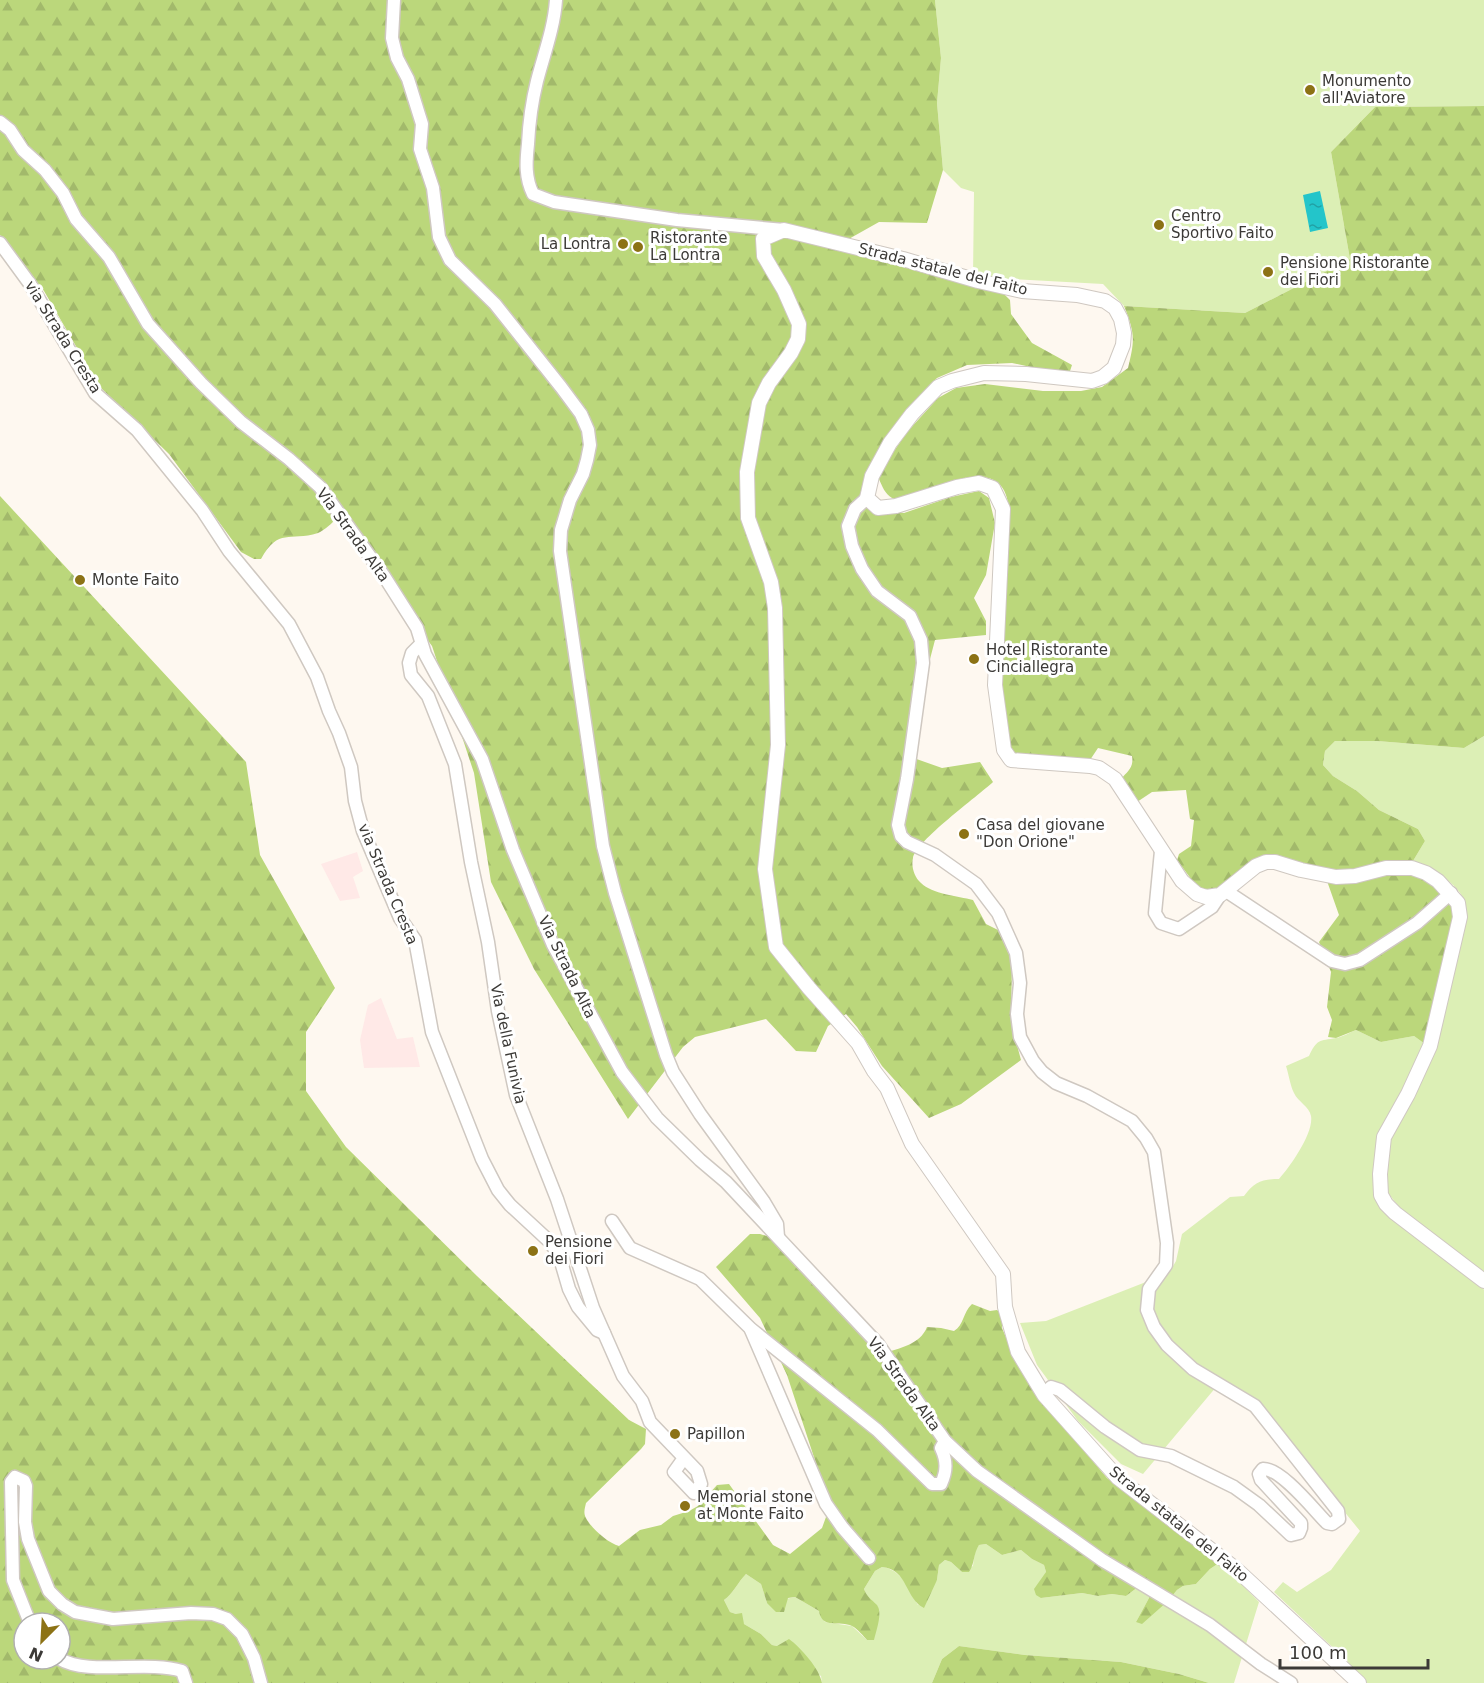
<svg xmlns="http://www.w3.org/2000/svg" width="1484" height="1683" font-family="'DejaVu Sans',sans-serif">
	<style>
		.industrial { fill: #ffe9e7 }
		.green { fill: #dcefb5 }
		.forest { fill: url(#forest-firs); fill-rule: evenodd }
		.water { fill: url(#water-ripples) }
		.lines { fill: none; stroke-linecap: round; stroke-linejoin: round }
		.minor-casing { stroke: #cfc8c1; stroke-width: 15 }
		.tertiary-casing { stroke: #cfc8c1; stroke-width: 16 }
		.minor { stroke: #fff; stroke-width: 12 }
		.tertiary { stroke: #fff; stroke-width: 14 }
		.poi-dot { fill: #8c7215; stroke: #fff; stroke-width: 2 }
		.labels { text-anchor: middle; stroke-width: 6; stroke-linejoin: round; paint-order: stroke }
		.poi-label { font-size: 15px; fill: #3c3a37; stroke: #fff; text-anchor: start }
		.street-label { font-size: 15px; fill: #3c3a37; stroke: #fff }
	</style>
	<defs>
		<pattern id="forest-firs" width="22" height="20" patternUnits="userSpaceOnUse" patternTransform="scale(1.5)"><rect width="22" height="20" fill="#bbd77b"/><path d="M5 1l3.5 6h-7zM16 11l3.5 6h-7z" fill="#a2b96b"/></pattern>
		<pattern id="water-ripples" width="26" height="14" patternUnits="userSpaceOnUse" patternTransform="scale(1.5)"><rect width="26" height="14" fill="#23c5ca"/><path d="M2 4q2-2 4 0t4 0M15 11q2-2 4 0t4 0" fill="none" stroke="#20a1a5"/></pattern>
	</defs>
	<rect width="100%" height="100%" fill="#fef8f0"/>
	<g class="industrial">
		<path d="M357 852 363 871 353 877 360 898 340 901 321 864Z"/>
		<path d="M381 998 397 1039 413 1037 420 1067 364 1068 360 1040 368 1005Z"/>
	</g>
	<g class="green">
		<path d="M935 0H1484V106L1375 107 1331 152 1350 259 1245 313 1124 306 1103 284 973 277 974 192 961 188 943 170 937 103 941 58Z"/>
		<path d="M1484 736V1273L1400 1208 1388 1193 1387 1174 1390 1139 1414 1098 1436 1047 1467 918C1466 913 1466 907 1465 903 1460 884 1430 867 1413 861L1425 841 1418 829 1379 810 1357 791 1333 776 1323 765 1325 751 1335 741H1377L1464 748Z"/>
		<path d="M1356 1030 1381 1042 1414 1036 1425 1044 1403 1092 1387 1119 1376 1196 1482 1286 1484 1290V1683H1366L1346 1660 1274 1592 1283 1582 1297 1592 1331 1570 1360 1531 1283 1436 1222 1380 1143 1474 1121 1464 1078 1421 1037 1365 1020 1323 1046 1321 1169 1273 1176 1261 1182 1234 1230 1197 1244 1196C1254 1182 1262 1179 1279 1179 1290 1167 1314 1133 1311 1116 1309 1106 1298 1102 1294 1093 1290 1085 1289 1075 1286 1066L1309 1056C1317 1039 1319 1041 1336 1038 1343 1037 1350 1032 1356 1030Z"/>
		<path d="M986 1544 1002 1555 1021 1550 1032 1559 1044 1565 1046 1572 1041 1598 1082 1593 1098 1596 1112 1594 1126 1596 1138 1587 1150 1591 1149 1598 1136 1622 1168 1601 1177 1590 1183 1586 1196 1584 1210 1569 1216 1565H1223L1259 1602 1234 1683H1209L1179 1674 1121 1662 1025 1655 959 1646 942 1659 932 1683H822L821 1676 777 1646 772 1645 761 1634 744 1624 736 1614 730 1612 724 1600C733 1594 738 1582 746 1574L761 1584 767 1603 795 1597 819 1611 825 1622 852 1626 867 1640 878 1607 867 1597 864 1589 875 1571 882 1567C901 1569 909 1589 918 1605L937 1580 939 1565 945 1560 951 1562 962 1572 973 1566 975 1551 979 1545Z"/>
	</g>
	<g class="forest">
		<path d="M0 0H935L941 58 937 103 943 170 927 223 879 222 831 249 985 287 1005 295 1010 300 1011 314 1032 343 1072 365 1070 371H1049L1012 363 967 365 937 378 924 391 889 434 864 476V491L890 511 904 513 951 497 979 491 989 498 995 523 986 575 974 598 986 621V635L935 640 913 724 908 756 942 768 980 762 993 782C978 796 916 841 913 858 911 866 914 877 921 883 932 894 958 896 973 900L986 924 998 930 1012 961 1011 1023 1021 1060 961 1104 929 1118 882 1066 857 1027 846 1014 828 1026 816 1052 796 1051 766 1019 695 1037 683 1047 628 1119 534 969 491 882 474 773 432 646 337 518C332 523 325 530 318 533 289 542 279 527 261 559H254L241 552 169 454 99 386 44 291 0 235Z"/>
		<path d="M1484 106V736L1464 748 1377 741H1335L1325 751 1323 765 1333 776 1357 791 1379 810 1418 829 1425 841 1413 861 1382 862 1346 871H1328L1274 858 1216 892 1200 891 1177 860 1179 854 1191 846 1194 820 1190 819 1186 790 1152 792 1137 802 1121 779C1128 771 1134 767 1132 756L1098 748 1090 760 1025 758 1013 753 1008 746 1001 668 1010 512C1008 503 1007 493 1001 486 984 465 939 485 918 493 910 496 901 502 892 498 885 494 882 486 879 479L882 468 908 431 938 398 956 388 985 384 1043 391H1081L1102 387 1128 368C1135 340 1135 333 1124 306L1245 313 1350 259 1331 152 1375 107Z"/>
		<path d="M0 496 246 762 260 855 335 988 306 1032V1091L346 1147 477 1276 629 1420 646 1429 645 1444 641 1449 586 1503C585 1508 583 1513 586 1518 591 1528 608 1543 619 1546L640 1530 661 1525 673 1516 689 1511 698 1506 717 1485 729 1484 773 1545 790 1554 822 1528 830 1506 787 1375 760 1318 716 1267 750 1234H760L770 1237 856 1327 876 1351 882 1354C899 1348 920 1345 927 1327L941 1328 954 1331C964 1325 963 1312 972 1304L990 1311 997 1310 1002 1314V1328L1017 1363 1034 1392 1107 1478 1223 1565H1216L1210 1569 1196 1584 1183 1586 1177 1590 1168 1601 1142 1624 1136 1622 1149 1598 1150 1591 1138 1587 1126 1596 1112 1594 1098 1596 1082 1593 1041 1598 1036 1595 1034 1589 1046 1572 1044 1565 1032 1559 1021 1550 1002 1555 986 1544 979 1545C973 1554 975 1563 969 1572H962L951 1562 945 1560 939 1565 937 1580 924 1608C905 1599 908 1569 882 1567L875 1571 864 1589C867 1597 871 1599 877 1605 883 1613 876 1631 874 1640H867C863 1636 858 1629 852 1626 840 1620 822 1630 819 1611L795 1597 788 1598 784 1612H776L767 1603 761 1584 746 1574C738 1582 733 1594 724 1600L730 1612 736 1614 742 1613 744 1624 761 1634 772 1645 777 1646 789 1639C800 1647 820 1669 822 1683H0ZM24 1623H60V1659H24Z"/>
		<path d="M1386 873C1394 873 1402 872 1410 873 1430 876 1452 898 1455 917L1425 1044 1414 1036 1381 1042 1356 1030 1336 1038 1328 1037 1332 1020 1327 1007 1331 972 1319 942 1339 915 1327 881Z"/>
		<path d="M959 1646 1025 1655 1121 1662 1179 1674 1209 1683H932L942 1659Z"/>
	</g>
	<path class="water" d="M1320 191 1328 228 1310 232 1303 195Z"/>
	<g class="lines">
		<defs>
			<g id="minor">
				<path d="M394 0 392 38 397 58 408 79 422 124 420 149 433 188 439 237 450 260 495 304 561 387 581 414 588 430 590 445 587 460 583 474 570 500 561 530 560 551 603 846 615 893 666 1055 673 1072 700 1114 764 1202 777 1224 778 1237"/>
				<path d="M556 0C554 28 544 54 537 81 532 101 529 123 528 144 526 162 525 178 533 194L554 202 677 220 784 230"/>
				<path d="M0 122 10 130 23 150 45 170 63 193 76 219 109 257 148 324 201 383 241 422 289 459 320 487 384 576 417 628 425 654 482 759 513 850 553 945 622 1072 657 1118 700 1160 726 1182 878 1344 945 1441 977 1471 1102 1560 1210 1625 1261 1664 1291 1683"/>
				<path d="M0 243 30 284 95 393 137 430 202 510 229 551 289 624 317 677 329 711 339 733 351 767 355 801 363 831 400 918 415 940 432 1032 482 1159 498 1190 510 1205 549 1241 559 1255 569 1289 578 1307 597 1330 604 1333"/>
				<path d="M867 498 855 509 848 526 852 546 862 569 877 591 910 616 921 640 923 663 907 779 898 825 901 836 907 842 935 855 976 884 998 913 1016 953 1020 983 1017 1014 1020 1037 1033 1061 1042 1072 1056 1083 1087 1096 1132 1121 1146 1138 1154 1152 1167 1243 1166 1265 1149 1289 1147 1310 1154 1327 1167 1345 1193 1369 1255 1406 1338 1511 1339 1519 1332 1524 1327 1523C1314 1510 1281 1468 1263 1469L1259 1474 1261 1480 1301 1523V1528L1299 1533 1291 1535 1259 1505 1234 1487 1171 1456 1140 1450 1105 1427 1060 1390 1051 1387 1044 1395"/>
				<path d="M421 644 412 653 409 663 411 675 428 696 455 764 471 862 488 942 498 1011 516 1095 557 1199 593 1308 623 1376 642 1401 650 1422 697 1471 701 1484 694 1493 674 1472 684 1458"/>
				<path d="M1161 851 1155 913 1161 923 1179 929 1212 907 1220 895"/>
				<path d="M1226 891 1332 961 1345 964 1360 960 1417 923 1451 893"/>
				<path d="M612 1221 630 1248 700 1279 751 1329 877 1430 932 1484H941C947 1471 947 1461 941 1448L945 1441"/>
				<path d="M751 1330 826 1504 842 1527 869 1558"/>
				<path d="M30 1623 13 1580 11 1482 15 1477 24 1481 26 1486 25 1522 28 1539 49 1591 62 1604 75 1612 113 1619 191 1613 213 1614 227 1619 242 1634 254 1658 261 1683"/>
				<path d="M60 1659C88 1676 146 1660 182 1671L186 1683"/>
			</g>
			<path id="tertiary" d="M1359 1683 1236 1569 1118 1478 1044 1395 1018 1352 1005 1307 1003 1274 912 1144 887 1088 874 1071 858 1043 809 988 776 947 765 869 778 745 775 608 771 582 748 518 747 472 759 403 769 383 791 353 798 339 799 324 784 290 764 256 763 239 784 230 903 259 978 281 1022 291 1077 295 1105 301 1115 308 1121 319 1124 333 1123 345 1114 368 1103 377 1092 381 1026 374 984 373 952 381 938 387 912 414 890 443 872 476 867 498 878 508 896 506 957 487 979 483 993 488 1003 509 995 685 1004 750 1011 760 1090 766 1099 768 1115 779 1182 881 1197 894 1206 897 1220 895 1256 866 1266 862H1275L1301 870 1336 877 1355 876 1386 868H1412L1426 873 1438 881 1458 903 1460 917 1430 1046 1408 1094 1384 1137 1380 1174 1381 1195 1386 1204 1395 1213 1484 1281"/>
		</defs>
		<use href="#minor" class="minor-casing"/>
		<use href="#tertiary" class="tertiary-casing"/>
		<use href="#minor" class="minor"/>
		<use href="#tertiary" class="tertiary"/>
	</g>
	<g class="poi-dot">
		<circle cx="1310" cy="90" r="6"/>
		<circle cx="1159" cy="225" r="6"/>
		<circle cx="623" cy="244" r="6"/>
		<circle cx="638" cy="247" r="6"/>
		<circle cx="1268" cy="272" r="6"/>
		<circle cx="80" cy="580" r="6"/>
		<circle cx="974" cy="659" r="6"/>
		<circle cx="964" cy="834" r="6"/>
		<circle cx="533" cy="1251" r="6"/>
		<circle cx="675" cy="1434" r="6"/>
		<circle cx="685" cy="1506" r="6"/>
	</g>
	<g class="labels">
		<g class="poi-label">
			<text x="1322" y="86">Monumento<tspan x="1322" dy="17">all'Aviatore</tspan></text>
			<text x="1171" y="221">Centro<tspan x="1171" dy="17">Sportivo Faito</tspan></text>
			<text x="650" y="243">Ristorante<tspan x="650" dy="17">La Lontra</tspan></text>
			<text x="611" y="249" text-anchor="end">La Lontra</text>
			<text x="1280" y="268">Pensione Ristorante<tspan x="1280" dy="17">dei Fiori</tspan></text>
			<text x="92" y="585">Monte Faito</text>
			<text x="986" y="655">Hotel Ristorante<tspan x="986" dy="17">Cinciallegra</tspan></text>
			<text x="976" y="830">Casa del giovane<tspan x="976" dy="17">"Don Orione"</tspan></text>
			<text x="545" y="1247">Pensione<tspan x="545" dy="17">dei Fiori</tspan></text>
			<text x="687" y="1439">Papillon</text>
			<text x="697" y="1502">Memorial stone<tspan x="697" dy="17">at Monte Faito</tspan></text>
		</g>
		<g class="street-label">
			<text transform="translate(943 269) rotate(14)" y="5">Strada statale del Faito</text>
			<text transform="translate(63 337) rotate(58)" y="5">via Strada Cresta</text>
			<text transform="translate(353 535) rotate(54)" y="5">Via Strada Alta</text>
			<text transform="translate(388 884) rotate(67)" y="5">via Strada Cresta</text>
			<text transform="translate(567 967) rotate(64)" y="5">Via Strada Alta</text>
			<text transform="translate(508 1044) rotate(78)" y="5">Via della Funivia</text>
			<text transform="translate(904 1384) rotate(54)" y="5">Via Strada Alta</text>
			<text transform="translate(1179 1524) rotate(39)" y="5">Strada statale del Faito</text>
		</g>
	</g>
	<g transform="translate(42 1641) rotate(204)"><circle r="28" fill="#ffffff" stroke="#b1b0af" stroke-width="1.5"/>
	<path d="M0-4.5L10 22L0 15L-10 22Z" fill="#8c7215"/>
	<text y="-9" font-size="16" font-weight="bold" text-anchor="middle" fill="#3c3a37">N</text>
	</g>
	<path d="M1280 1659v9h148v-9" fill="none" stroke="#3c3a37" stroke-width="3"/>
	<text x="1289" y="1659" font-size="18" fill="#3c3a37" stroke="#ffffff" stroke-width="4.5" paint-order="stroke">100 m</text>
</svg>
